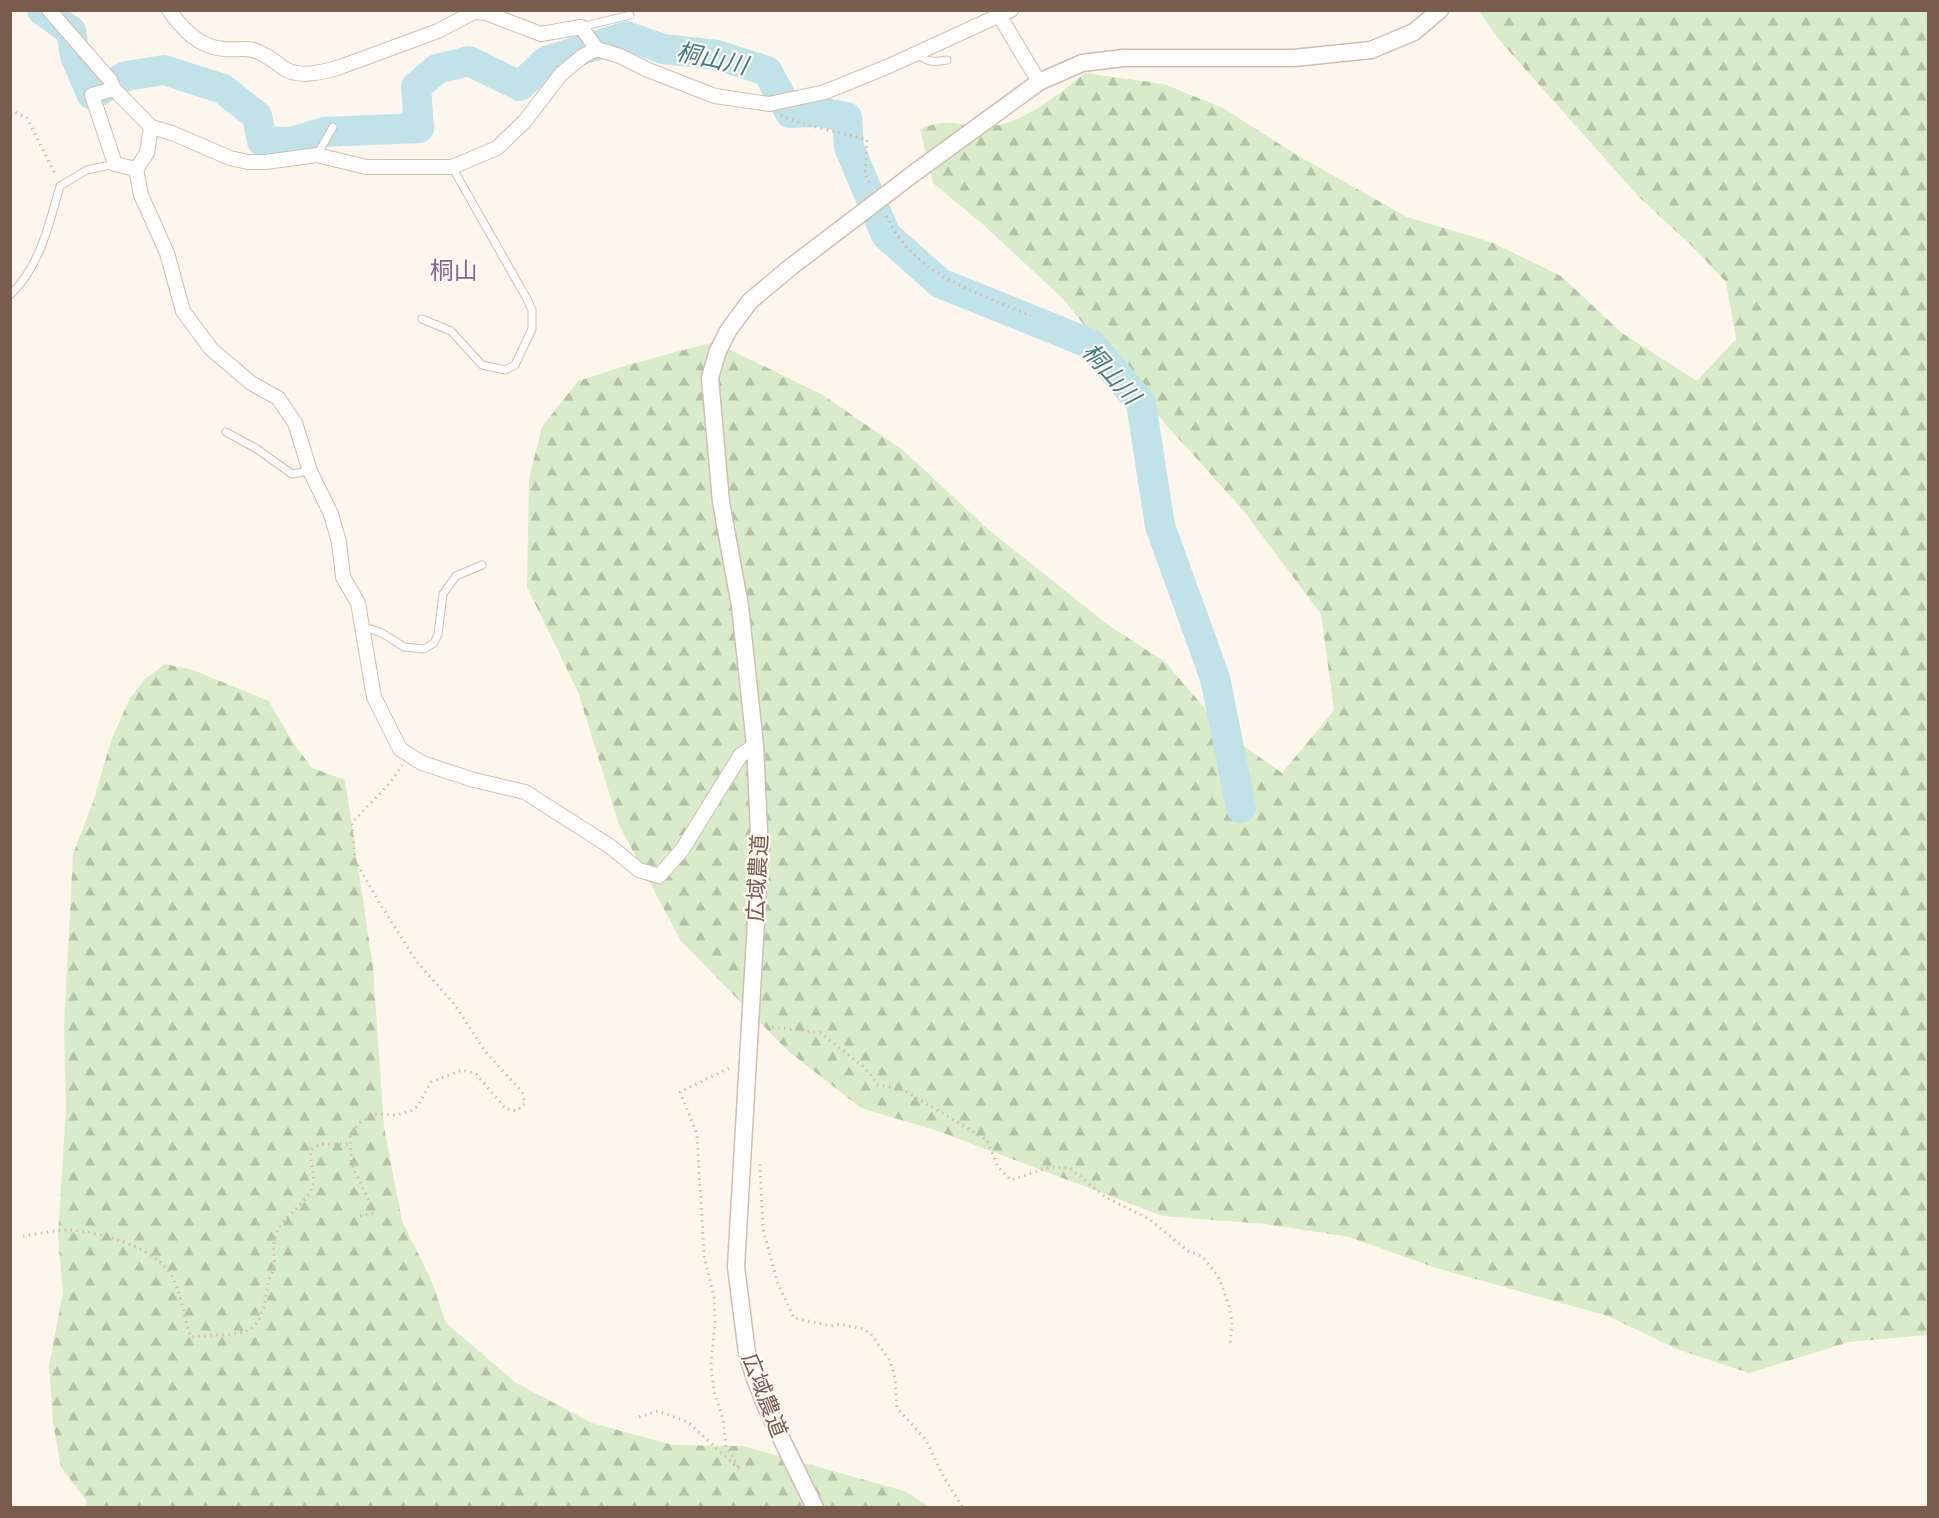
<svg xmlns="http://www.w3.org/2000/svg" width="1939" height="1518" font-family="Commissioner,'Noto Sans JP',sans-serif">
	<style>
		.forest { fill: url(#forest-firs) }
		.lines { fill: none; stroke-linecap: round; stroke-linejoin: round }
		.river { stroke: #bfe3e8; stroke-width: 30 }
		.service-casing { stroke: #d1beb0; stroke-width: 9 }
		.minor-casing { stroke: #d1beb0; stroke-width: 16 }
		.tertiary-casing { stroke: #d1beb0; stroke-width: 19 }
		.path { stroke: #d9b8a5; stroke-width: 3; stroke-dasharray: 1.5 4.5; stroke-linecap: butt }
		.service { stroke: #fff; stroke-width: 7 }
		.minor { stroke: #fff; stroke-width: 14 }
		.tertiary { stroke: #fff; stroke-width: 16 }
		.tertiary-bridge-casing { stroke: #d1beb0; stroke-width: 19; stroke-linecap: butt }
		.tertiary-bridge { stroke: #fff; stroke-width: 16 }
		.labels { text-anchor: middle; stroke-width: 4.5; stroke-linejoin: round; paint-order: stroke }
		.street-label { font-size: 22px; fill: #7a5c4d; stroke: #fffaf3 }
		.water-label { font-size: 24px; font-style: italic; fill: #437c86; stroke: #fffaf3 }
		.neighbourhood-label { font-size: 24px; fill: #846695; stroke: #fffaf3 }
	</style>
	<defs>
		<pattern id="forest-firs" width="22" height="20" patternUnits="userSpaceOnUse" patternTransform="scale(1.5)"><rect width="22" height="20" fill="#d8ecc9"/><path d="M5 1l3.5 6h-7zM16 11l3.5 6h-7z" fill="#b4c2a5"/></pattern>
	</defs>
	<rect width="100%" height="100%" fill="#fdf6ec"/>
	<g class="forest">
		<path d="M1479 11H1928V1335L1849 1342 1749 1373 1679 1350 1608 1316 1436 1268 1349 1237 1266 1224 1163 1216 935 1130 861 1108 788 1051 681 941 619 825 578 692 527 587 529 478 542 427 578 381 631 364 714 342 823 395 904 451 989 530 1108 625 1164 661 1228 735 1282 773 1334 710 1321 614 1242 509 1152 409 1064 300 986 227 933 183 920 129C953 115 963 129 993 126 1024 123 1061 92 1085 73L1164 84 1223 108 1295 154 1407 217 1491 242 1561 276 1622 333 1697 381 1736 339 1726 282 1691 245 1640 198 1501 42Z"/>
		<path d="M165 664 193 670 269 701 292 741 312 768 345 780 373 967 384 1127 402 1221 430 1277 446 1323 516 1383 592 1423 673 1445 743 1446 904 1491 930 1507 88 1508 86 1500 61 1467 53 1422 49 1366 63 1292 58 1237 66 1108 64 1026 73 854 92 805 112 738 130 698 145 679Z"/>
	</g>
	<g class="lines">
		<path class="river" d="M42 10 71 31 75 56 92 95 126 76 164 70 223 89 257 116 262 141 292 142 324 132 419 128 416 87 437 69 469 61 520 86 546 61 627 36 663 49 717 55 767 71 790 113 820 112 847 117 849 147 886 235 940 283 1091 344 1141 403 1160 526 1215 678 1241 808"/>
		<defs>
			<g id="service">
				<path d="M581 27 630 15"/>
				<path d="M917 53C926 63 935 62 947 60"/>
				<path d="M317 155 333 127"/>
				<path d="M10 295C40 267 49 224 60 186L87 170 115 164"/>
				<path d="M422 319 451 331 482 365 505 370 515 365 532 329V310L527 299 452 167"/>
				<path d="M226 432 257 449 292 474 310 471"/>
				<path d="M362 626 382 633 404 647 424 649 434 643 438 634 443 594 456 576 482 565"/>
			</g>
			<g id="minor">
				<path d="M49 10 110 80 114 89 151 127 147 153 136 169 141 195 167 253 183 311 211 349 251 383 278 398 295 423 310 471 331 514 339 542 343 577 358 603 374 697 400 749 422 763 474 780 525 792 611 847 639 870 659 876 682 850 740 756 755 745"/>
				<path d="M169 10C183 30 199 47 224 49 233 50 244 48 253 50 266 54 274 61 285 69 299 78 325 72 340 67L438 31 474 12 486 13 541 34 581 27 597 49"/>
				<path d="M999 15 1039 82"/>
				<path d="M114 89 92 95 115 164 136 169"/>
				<path d="M151 127 172 133 230 158 248 162H266L317 155 366 167H452L497 148 525 121 561 74 583 56 597 49 620 56 648 70 715 96 769 104 825 92 889 66 1011 10"/>
			</g>
			<g id="tertiary">
				<path d="M917 171 1039 82 1082 63 1123 58H1294L1371 50 1414 32 1440 10"/>
				<path d="M792 266 750 301 728 331 717 353 710 378 721 502 740 606 755 745 760 852 736 1267 747 1353 754 1376 767 1409 815 1508"/>
			</g>
		</defs>
		<use href="#service" class="service-casing"/>
		<use href="#minor" class="minor-casing"/>
		<use href="#tertiary" class="tertiary-casing"/>
		<g class="path">
			<path d="M10 110 27 118 56 176"/>
			<path d="M781 115C788 122 852 135 867 140L865 174 871 186"/>
			<path d="M886 216C915 276 974 291 1031 316"/>
			<path d="M766 1026 821 1033 865 1068 878 1085 902 1089 987 1140 998 1167 1011 1180 1050 1167 1070 1168 1105 1197 1149 1219 1188 1251 1202 1256 1218 1276 1229 1305 1232 1323 1230 1344"/>
			<path d="M760 1164 763 1229 778 1284 794 1318 831 1326 840 1324 863 1329 871 1334 890 1361 895 1378 897 1408 926 1440 942 1474 963 1508"/>
			<path d="M360 1216 375 1213 352 1165 350 1136 359 1123 375 1114 397 1115 411 1111 418 1106 431 1082 462 1070 476 1074 506 1109 517 1111 525 1103 522 1092 485 1051 455 1005 417 962 379 902 355 861 352 823C369 803 389 788 402 765"/>
			<path d="M23 1236C38 1234 54 1230 69 1230 99 1231 152 1247 169 1272 182 1290 183 1317 191 1337 208 1334 237 1337 250 1329 265 1320 265 1298 268 1283 269 1277 274 1271 274 1265 275 1256 272 1247 275 1238 280 1217 302 1209 311 1190 318 1175 308 1164 311 1150L320 1144H348"/>
			<path d="M639 1417 658 1411 688 1422 740 1470 726 1446 723 1419 714 1391 711 1364 715 1323 714 1297 704 1256 697 1134 680 1092 731 1067"/>
		</g>
		<use href="#service" class="service"/>
		<use href="#minor" class="minor"/>
		<use href="#tertiary" class="tertiary"/>
		<defs>
			<path id="tertiary-bridge" d="M792 266 917 171"/>
		</defs>
		<use href="#tertiary-bridge" class="tertiary-bridge-casing"/>
		<use href="#tertiary-bridge" class="tertiary-bridge"/>
	</g>
	<g class="labels">
		<g class="street-label">
			<text transform="translate(757 878) rotate(-87)" y="8">広域農道</text>
			<text transform="translate(765 1395) rotate(69)" y="8">広域農道</text>
		</g>
		<g class="water-label">
			<text transform="translate(712 59) rotate(12)" y="8">桐山川</text>
			<text transform="translate(1111 374) rotate(48)" y="8">桐山川</text>
		</g>
		<g class="neighbourhood-label">
			<text x="454" y="279">桐山</text>
		</g>
	</g>
	<rect width="1939" height="1518" fill="none" stroke="#7a5c4d" stroke-width="24"/>
</svg>
